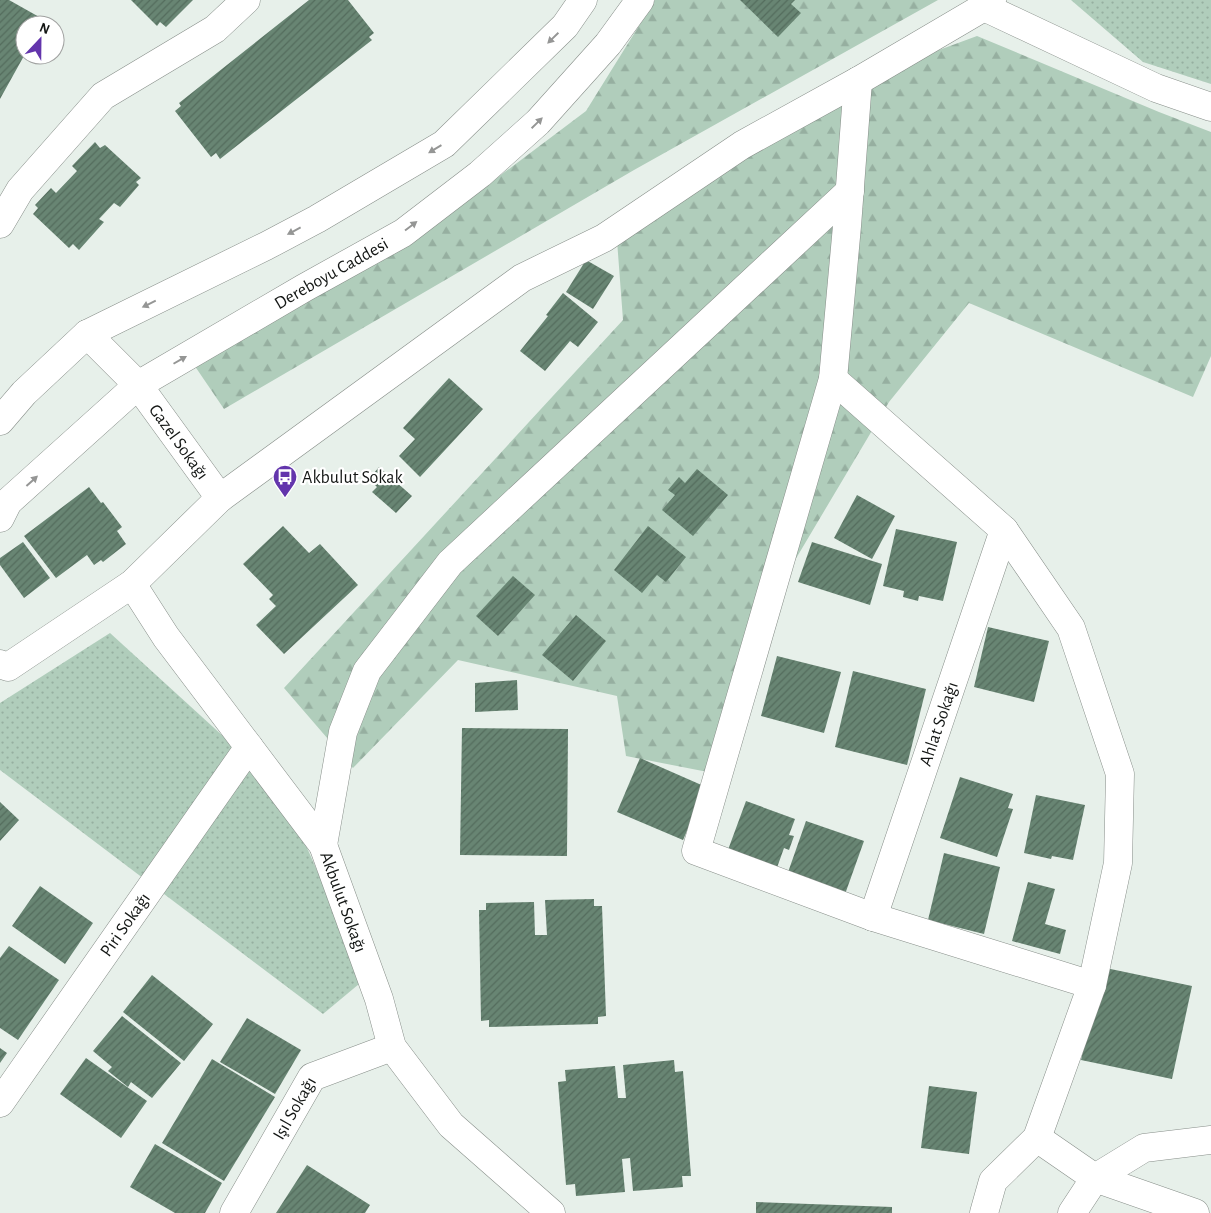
<svg xmlns="http://www.w3.org/2000/svg" width="1211" height="1213" font-family="'Alegreya Sans',sans-serif">
	<style>
		.grass { fill: url(#grass-dots) }
		.forest { fill: url(#forest-firs) }
		.building { fill: url(#building-hatch) }
		.lines { fill: none; stroke-linecap: round; stroke-linejoin: round }
		.minor-casing { stroke: #878e89; stroke-width: 29 }
		.secondary-casing { stroke: #878e89; stroke-width: 29 }
		.minor { stroke: #fff; stroke-width: 28 }
		.secondary { stroke: #fff; stroke-width: 28 }
		.oneway { fill: #959695 }
		.labels { text-anchor: middle; stroke-width: 4.5; stroke-linejoin: round; paint-order: stroke }
		.street-label { font-size: 18px; fill: #131614; stroke: #fff }
		.poi-label { font-size: 18px; fill: #131614; stroke: #fff; text-anchor: start }
	</style>
	<defs>
		<pattern id="grass-dots" width="8" height="8" patternUnits="userSpaceOnUse" patternTransform="scale(1.25)"><rect width="8" height="8" fill="#b0cdbb"/><path d="M2 2h.1M6 6h.1" fill="none" stroke="#96afa0" stroke-width="1.8" stroke-linecap="round"/></pattern>
		<pattern id="forest-firs" width="22" height="20" patternUnits="userSpaceOnUse" patternTransform="scale(1.25)"><rect width="22" height="20" fill="#b0cdbb"/><path d="M5 1l3.5 6h-7zM16 11l3.5 6h-7z" fill="#96afa0"/></pattern>
		<pattern id="building-hatch" width="6" height="6" patternUnits="userSpaceOnUse" patternTransform="scale(1.25)"><rect width="6" height="6" fill="#688573"/><path d="M-1 1l2-2M0 6l6-6M5 7l2-2" fill="none" stroke="#546c5d"/></pattern>
	</defs>
	<rect width="100%" height="100%" fill="#e7f0ea"/>
	<g class="grass">
		<path d="M1071 0H1211V84L1143 62Z"/>
		<path d="M110 633 281 789 365 979 323 1014 0 770V703Z"/>
	</g>
	<g class="forest">
		<path d="M655 0H938L634 170 224 409 188 356 433 226 586 111Z"/>
		<path d="M977 36 1159 112 1211 132V356L1193 397 969 303 889 402 760 619 718 774 626 756 617 696 458 660 353 768 284 688 623 320 616 227 874 74Z"/>
	</g>
	<g class="building">
		<path d="M0 0H9L41 18 38 24 40 25H25V54L0 99Z"/>
		<path d="M131 0H193L166 27 160 22 157 26Z"/>
		<path d="M309 0H348L374 33 369 37 372 40 220 159 216 153 211 157 175 111 181 106 179 103Z"/>
		<path d="M740 0H795L791 4 801 13 778 37Z"/>
		<path d="M95 142 100 148 105 145 141 178 136 182 139 185 120 207 114 203 99 219 104 222 79 250 73 244 69 248 33 214 38 208 35 205 51 188 56 193 77 171 72 166Z"/>
		<path d="M586 260 614 276 593 309 566 292Z"/>
		<path d="M563 293 598 322 578 347 570 341 545 371 520 351 548 316 546 315Z"/>
		<path d="M449 378 483 409 420 477 399 456 415 439 403 428Z"/>
		<path d="M379 467 412 496 396 513 372 492 377 487 369 479Z"/>
		<path d="M697 469 728 495 693 536 662 510 675 495 668 490 679 477 685 483Z"/>
		<path d="M89 487 101 503 103 502 122 527 117 531 126 544 103 562 101 560 94 565 87 555 56 578 24 536Z"/>
		<path d="M857 495 895 516 872 559 834 538Z"/>
		<path d="M283 526 309 553 320 544 358 585 284 654 256 625 276 606 269 599 273 595 243 564Z"/>
		<path d="M648 526 686 557 666 582 657 575 642 593 614 570Z"/>
		<path d="M896 529 957 542 943 601 919 596 918 601 903 597 904 591 883 586Z"/>
		<path d="M23 542 50 578 24 598 0 565V558Z"/>
		<path d="M812 542 882 564 870 605 798 582Z"/>
		<path d="M513 576 535 595 498 636 476 616Z"/>
		<path d="M576 615 606 641 573 681 542 655Z"/>
		<path d="M988 627 1049 641 1034 702 974 687Z"/>
		<path d="M777 656 841 672 824 733 761 716Z"/>
		<path d="M853 671 926 689 907 765 835 747Z"/>
		<path d="M517 680 518 710 475 712V683Z"/>
		<path d="M462 728 568 729 567 856 460 855Z"/>
		<path d="M640 758 706 787 683 840 617 812Z"/>
		<path d="M960 777 1013 794 1008 808 1013 809 997 857 940 838Z"/>
		<path d="M1036 795 1085 805 1073 860 1052 856 1051 859 1024 853Z"/>
		<path d="M746 801 795 819 789 835 794 836 789 850 784 848 774 876 725 858Z"/>
		<path d="M0 802 19 820 0 841Z"/>
		<path d="M806 821 864 841 844 897 786 878Z"/>
		<path d="M944 853 1000 867 984 934 928 920Z"/>
		<path d="M1028 882 1055 889 1045 924 1066 930 1060 954 1012 941Z"/>
		<path d="M40 886 93 923 65 964 12 926Z"/>
		<path d="M594 899V906H602L606 1016 598 1017V1024L489 1027V1020L481 1021 479 910H486V903L534 902 535 935H547L545 900Z"/>
		<path d="M9 946 59 980 18 1040 0 1028V958Z"/>
		<path d="M1101 967 1192 986 1172 1079 1081 1060Z"/>
		<path d="M152 975 213 1024 184 1061 123 1012Z"/>
		<path d="M122 1016 181 1063 152 1098 131 1082 128 1087 108 1071 112 1067 93 1051Z"/>
		<path d="M247 1018 301 1050 275 1094 220 1062Z"/>
		<path d="M0 1048 7 1053 0 1063Z"/>
		<path d="M86 1058 147 1101 121 1138 60 1094Z"/>
		<path d="M212 1059 275 1097 224 1181 162 1143Z"/>
		<path d="M674 1060 675 1072 683 1071 691 1176H682L683 1187 633 1191 630 1158 622 1159 625 1192 576 1196 575 1184 566 1185 558 1082 566 1081 565 1070 615 1066 618 1098H626L623 1065Z"/>
		<path d="M929 1086 977 1092 969 1154 921 1148Z"/>
		<path d="M155 1144 222 1183 205 1213H175L130 1187Z"/>
		<path d="M307 1165 370 1205 365 1213H276Z"/>
		<path d="M756 1202 892 1207V1213H756Z"/>
	</g>
	<g class="lines">
		<defs>
			<g id="minor">
				<path d="M984 7 1156 88 1211 107"/>
				<path d="M858 81 847 226 833 379 696 851 873 917 1092 985"/>
				<path d="M0 224 20 190 103 96 215 29 246 0"/>
				<path d="M833 379 1004 530 1071 628 1120 774 1118 863 1092 985 1037 1138 993 1181 984 1213"/>
				<path id="s1" d="M138 385 220 498"/>
				<path id="s2" d="M132 584 166 637 323 845 379 999 392 1047 451 1125 551 1213"/>
				<path d="M0 664 8 667 132 584 220 498 522 278 604 238 742 145 858 81 984 7 992 0"/>
				<path d="M323 845 343 732 367 671 450 563 850 191"/>
				<path id="s3" d="M873 917 1004 530"/>
				<path id="s4" d="M0 1103 249 747"/>
				<path d="M1037 1138 1095 1178 1195 1213"/>
				<path id="s5" d="M234 1213 312 1077 392 1047"/>
				<path d="M1072 1213 1095 1178 1144 1148 1211 1140"/>
			</g>
			<g id="secondary">
				<path d="M87 334 138 385"/>
				<path d="M0 421 24 393 87 334 266 246 317 219 444 144 565 26 583 0"/>
				<path id="s6" d="M0 518 8 502 138 385 304 288 403 233 480 174 538 122 608 44 640 0"/>
			</g>
		</defs>
		<use href="#minor" class="minor-casing"/>
		<use href="#secondary" class="secondary-casing"/>
		<use href="#minor" class="minor"/>
		<use href="#secondary" class="secondary"/>
	</g>
	<defs><path id="oneway-solid" d="M-6-.8H1V-3.2L6.5 0L1 3.2V.8H-6Z" transform="scale(1.25)"/></defs>
	<g class="oneway">
		<use href="#oneway-solid" transform="translate(553 38) rotate(136)"/>
		<use href="#oneway-solid" transform="translate(537 123) rotate(-44)"/>
		<use href="#oneway-solid" transform="translate(435 149) rotate(149)"/>
		<use href="#oneway-solid" transform="translate(411 226) rotate(-37)"/>
		<use href="#oneway-solid" transform="translate(294 231) rotate(152)"/>
		<use href="#oneway-solid" transform="translate(149 304) rotate(154)"/>
		<use href="#oneway-solid" transform="translate(180 360) rotate(-30)"/>
		<use href="#oneway-solid" transform="translate(32 481) rotate(-42)"/>
	</g>
	<defs>
		<symbol id="bus-pin" viewBox="-11 -11 22 30"><path d="M0 17L-7.5 6A9.5 9.5 0 1 1 7.5 6Z" fill="#6335ac" stroke="#fff"/><path d="M-5-6H5V4H4V6H2V4H-2V6H-4V4H-5ZM-3.5-4V0h7V-4ZM-3.5 1.2v1.5H-2V1.2ZM2 1.2v1.5H3.5V1.2Z" fill="#fff"/></symbol>
	</defs>
	<g fill-rule="evenodd">
		<use href="#bus-pin" x="271" y="463" width="28" height="38"/>
	</g>
	<g class="labels">
		<g class="street-label">
			<text dy="6" stroke="none"><textPath href="#s6" startOffset="416">Dereboyu Caddesi</textPath></text>
			<text dy="6" stroke="none"><textPath href="#s1" startOffset="70">Gazel Sokağı</textPath></text>
			<text dy="6" stroke="none"><textPath href="#s3" startOffset="204">Ahlat Sokağı</textPath></text>
			<text dy="6" stroke="none"><textPath href="#s2" startOffset="384">Akbulut Sokağı</textPath></text>
			<text dy="6" stroke="none"><textPath href="#s4" startOffset="218">Piri Sokağı</textPath></text>
			<text dy="6" stroke="none"><textPath href="#s5" startOffset="121">Işıl Sokağı</textPath></text>
		</g>
		<g class="poi-label">
			<text x="302" y="483">Akbulut Sokak</text>
		</g>
	</g>
	<g transform="translate(40 40) rotate(22)"><circle r="24" fill="#ffffff" stroke="#a1a2a1"/>
	<path d="M0-4L9 19L0 12L-9 19Z" fill="#6335ac"/>
	<text y="-8" font-size="14" font-weight="bold" text-anchor="middle" fill="#131614">N</text>
	</g>
</svg>
